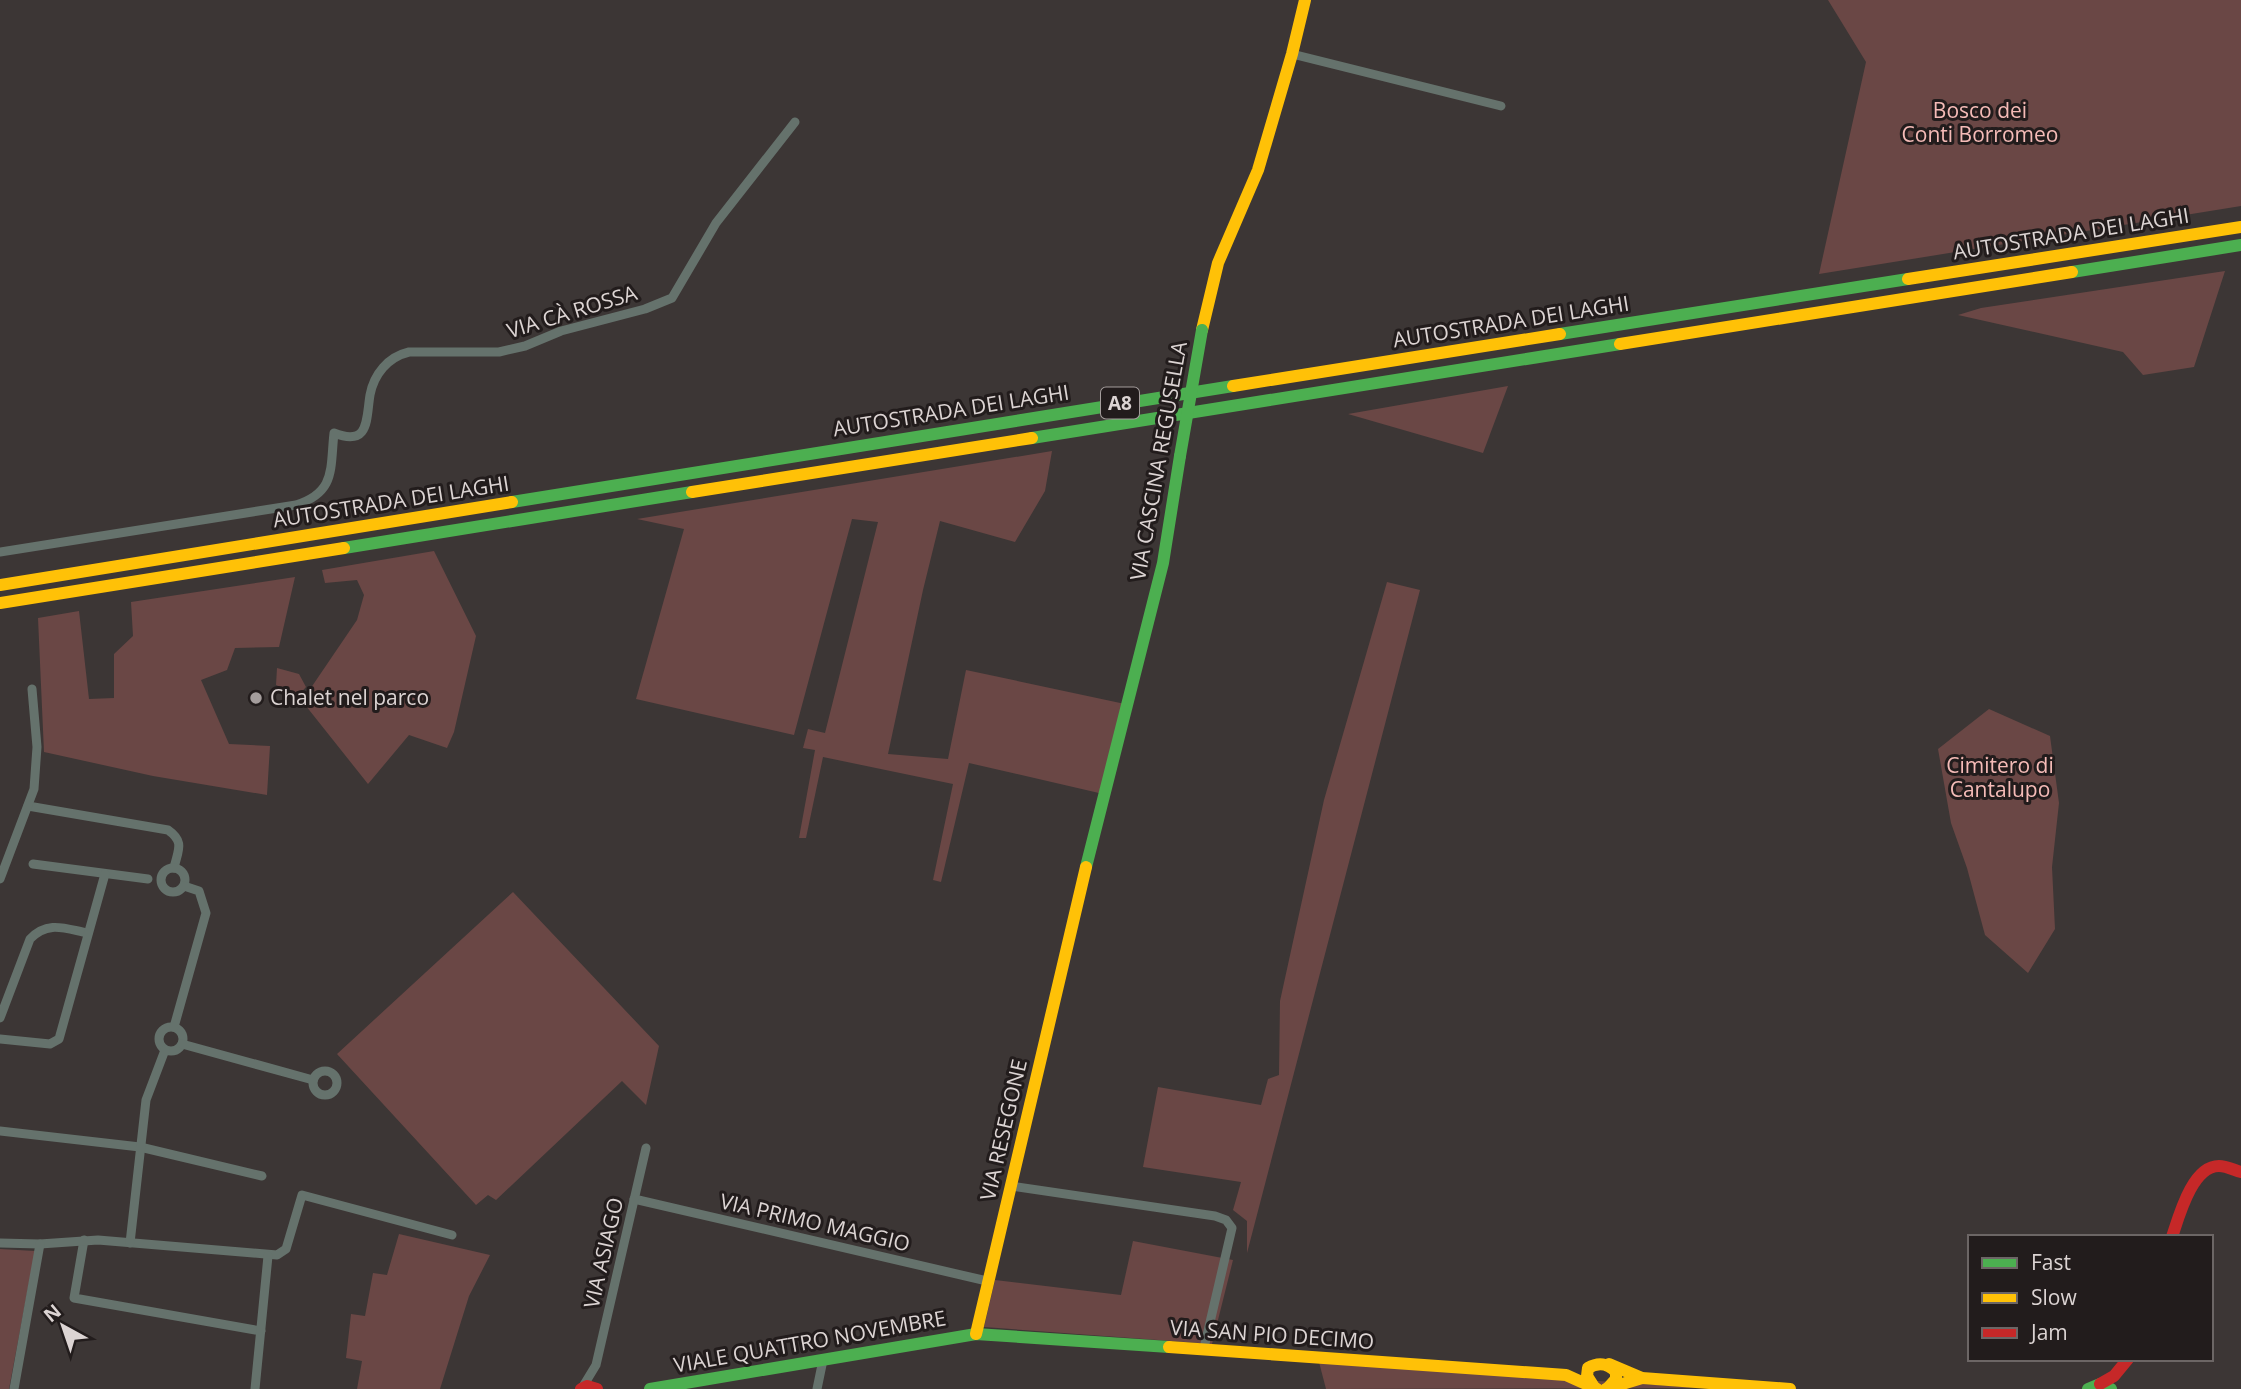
<svg xmlns="http://www.w3.org/2000/svg" width="2241" height="1389" font-family="'Open Sans',sans-serif">
	<style>
		.green { fill: #6a4745 }
		.lines { fill: none; stroke-linecap: round; stroke-linejoin: round }
		.street { stroke: #65726c; stroke-width: 9 }
		.fast { stroke: #4caf50; stroke-width: 12 }
		.slow { stroke: #ffc107; stroke-width: 12 }
		.jam { stroke: #c62828; stroke-width: 12 }
		.fast-bridge { stroke: #4caf50; stroke-width: 12 }
		.poi-dot { fill: #a49d9c; stroke: #221c1c; stroke-width: 2.5 }
		.labels { text-anchor: middle; stroke-width: 6; stroke-linejoin: round; paint-order: stroke }
		.shield { fill: #221c1c; stroke: #a49d9c; stroke-width: 2 }
		.shield-label { font-size: 19px; font-weight: bold; fill: #dcd4d3 }
		.park-label { font-size: 21px; fill: #f5bbb7; stroke: #221c1c }
		.street-label { font-size: 21px; fill: #dcd4d3; stroke: #221c1c }
		.poi-label { font-size: 21px; fill: #dcd4d3; stroke: #221c1c; text-anchor: start }
	</style>
	<rect width="100%" height="100%" fill="#3c3635"/>
	<g class="green">
		<path d="M1828 0H2241V206L1819 274 1866 62Z"/>
		<path d="M2225 271 2194 367 2143 375 2123 352 1958 315 1981 308Z"/>
		<path d="M1508 386 1483 453 1348 414Z"/>
		<path d="M1052 451 1045 491 1015 542 940 521 923 590 888 754 948 759 966 670 1125 704 1099 793 969 763 941 882 933 880 953 784 823 757 806 838H799L815 750 803 748 808 729 825 733 878 522 852 519 794 735 636 699 684 529 637 519Z"/>
		<path d="M434 551 476 636 454 732 447 748 409 735 368 784 302 701 357 620 364 595 357 580 325 583 322 570Z"/>
		<path d="M295 577 279 647 235 648 227 670 201 680 229 744 270 746 267 795 153 776 44 752 38 618 79 611 89 699 114 698V654L133 636 131 602Z"/>
		<path d="M1387 582 1420 590 1247 1253V1221L1233 1210 1241 1182 1143 1167 1158 1087 1261 1105 1268 1079 1279 1075 1280 1001 1324 800Z"/>
		<path d="M277 668 299 674 306 687 298 696 286 702 289 691 276 685Z"/>
		<path d="M1989 709 2050 736 2059 803 2052 867 2055 929 2028 973 1985 935 1967 868 1951 823 1938 749Z"/>
		<path d="M513 892 659 1046 646 1105 622 1081 496 1200 488 1195 476 1205 337 1054Z"/>
		<path d="M399 1234 490 1255 469 1296 440 1389H357L362 1361 346 1358 351 1314 365 1316 373 1273 387 1275Z"/>
		<path d="M1133 1241 1233 1260 1212 1344 984 1327 995 1280 1121 1295Z"/>
		<path d="M0 1249 35 1251 9 1389H0Z"/>
		<path d="M1319 1362 1702 1388 1326 1389Z"/>
	</g>
	<g class="lines">
		<g class="street">
			<path d="M1292 54 1501 106"/>
			<path d="M0 552 296 505C336 492 330 469 334 433 370 447 366 419 370 395 374 374 388 357 409 352H499L525 346 561 331 645 309 672 298 716 223 795 122"/>
			<path d="M28 806 168 830C185 842 178 850 174 868"/>
			<path d="M33 864 148 879"/>
			<circle cx="173" cy="880" r="12"/>
			<path d="M0 879 34 789 37 747 32 689"/>
			<path d="M0 1018 30 939C48 920 66 929 88 933"/>
			<circle cx="171" cy="1039" r="12"/>
			<path d="M174 1027 206 913 199 891 184 886"/>
			<path d="M0 1039 50 1044 59 1039 105 874"/>
			<path d="M182 1044 313 1080"/>
			<circle cx="325" cy="1083" r="12"/>
			<path d="M0 1131 140 1147 262 1176"/>
			<path d="M1011 1186 1215 1216 1226 1220 1232 1228 1204 1348"/>
			<path d="M634 1199 987 1281"/>
			<path d="M84 1240 74 1298 261 1331"/>
			<path d="M0 1243 40 1244 98 1240 277 1255 286 1249 302 1195 452 1235"/>
			<path d="M130 1243 146 1100 165 1050"/>
			<path d="M582 1388 596 1365 646 1148"/>
			<path d="M14 1389 40 1244"/>
			<path d="M255 1389 268 1256"/>
			<path d="M817 1389 823 1360"/>
		</g>
		<g class="fast">
			<path d="M2072 272 2241 245"/>
			<path d="M1560 334 1908 279"/>
			<path d="M1032 438 1620 344"/>
			<path d="M512 502 1233 386"/>
			<path d="M344 548 692 492"/>
			<path d="M1086 867 1163 563 1180 456"/>
			<path d="M650 1389 976 1334 1169 1347"/>
			<path d="M2088 1389 2100 1384 2111 1389"/>
		</g>
		<g class="slow">
			<path d="M1908 279 2241 227"/>
			<path d="M1202 330 1218 263 1258 170 1292 54 1305 0"/>
			<path d="M1620 344 2072 272"/>
			<path d="M1233 386 1560 334"/>
			<path d="M692 492 1032 438"/>
			<path d="M0 585 512 502"/>
			<path d="M0 603 344 548"/>
			<path d="M976 1334 1086 867"/>
			<path d="M1169 1347 1566 1375 1597 1389"/>
			<path d="M1609 1364 1642 1378 1790 1389"/>
			<path d="M1594 1387 1587 1376 1588 1368C1598 1362 1608 1363 1616 1372V1379L1607 1389"/>
			<path d="M1606 1389 1642 1378"/>
		</g>
		<g class="jam">
			<path d="M2172 1237C2179 1216 2192 1166 2219 1166 2226 1166 2234 1170 2241 1172"/>
			<path d="M2100 1384 2114 1376 2128 1359"/>
			<path d="M581 1389 587 1386 597 1389"/>
		</g>
		<path class="fast-bridge" d="M1180 456 1202 330"/>
	</g>
	<circle class="poi-dot" cx="256" cy="698" r="7"/>
	<g class="labels">
		<rect class="shield" x="1101" y="387.5" width="38" height="31" rx="5"/>
		<g class="shield-label">
			<text x="1120" y="410">A8</text>
		</g>
		<g class="park-label">
			<text x="1980" y="118">Bosco dei<tspan x="1980" dy="24">Conti Borromeo</tspan></text>
			<text x="2000" y="773">Cimitero di<tspan x="2000" dy="24">Cantalupo</tspan></text>
		</g>
		<g class="street-label">
			<text transform="translate(2071 234) rotate(-9)" y="7">AUTOSTRADA DEI LAGHI</text>
			<text transform="translate(572 312) rotate(-17)" y="7">VIA CÀ ROSSA</text>
			<text transform="translate(1511 322) rotate(-9)" y="7">AUTOSTRADA DEI LAGHI</text>
			<text transform="translate(951 411) rotate(-9)" y="7">AUTOSTRADA DEI LAGHI</text>
			<text transform="translate(1159 461) rotate(-80)" y="7">VIA CASCINA REGUSELLA</text>
			<text transform="translate(391 502) rotate(-9)" y="7">AUTOSTRADA DEI LAGHI</text>
			<text transform="translate(1004 1130) rotate(-77)" y="7">VIA RESEGONE</text>
			<text transform="translate(815 1223) rotate(13)" y="7">VIA PRIMO MAGGIO</text>
			<text transform="translate(604 1253) rotate(-77)" y="7">VIA ASIAGO</text>
			<text transform="translate(1272 1335) rotate(4)" y="7">VIA SAN PIO DECIMO</text>
			<text transform="translate(810 1342) rotate(-10)" y="7">VIALE QUATTRO NOVEMBRE</text>
		</g>
		<g class="poi-label">
			<text x="270" y="705">Chalet nel parco</text>
		</g>
	</g>
	<rect x="1968" y="1235" width="245" height="126" fill="#221c1c" stroke="#6c6665" stroke-width="2"/>
	<rect x="1982" y="1258" width="35" height="10" fill="#4caf50" stroke="#6c6665" stroke-width="2"/>
	<text x="2031" y="1270" font-size="21" fill="#dcd4d3">Fast</text>
	<rect x="1982" y="1293" width="35" height="10" fill="#ffc107" stroke="#6c6665" stroke-width="2"/>
	<text x="2031" y="1305" font-size="21" fill="#dcd4d3">Slow</text>
	<rect x="1982" y="1328" width="35" height="10" fill="#c62828" stroke="#6c6665" stroke-width="2"/>
	<text x="2031" y="1340" font-size="21" fill="#dcd4d3">Jam</text>
	<g transform="translate(63 1326) rotate(320)" stroke="#221c1c" stroke-width="5" paint-order="stroke">
	<path d="M0-5L12 26L0 18L-12 26Z" fill="#dcd4d3"/>
	<text y="-10" font-size="19" font-weight="bold" text-anchor="middle" fill="#dcd4d3">N</text>
	</g>
</svg>
